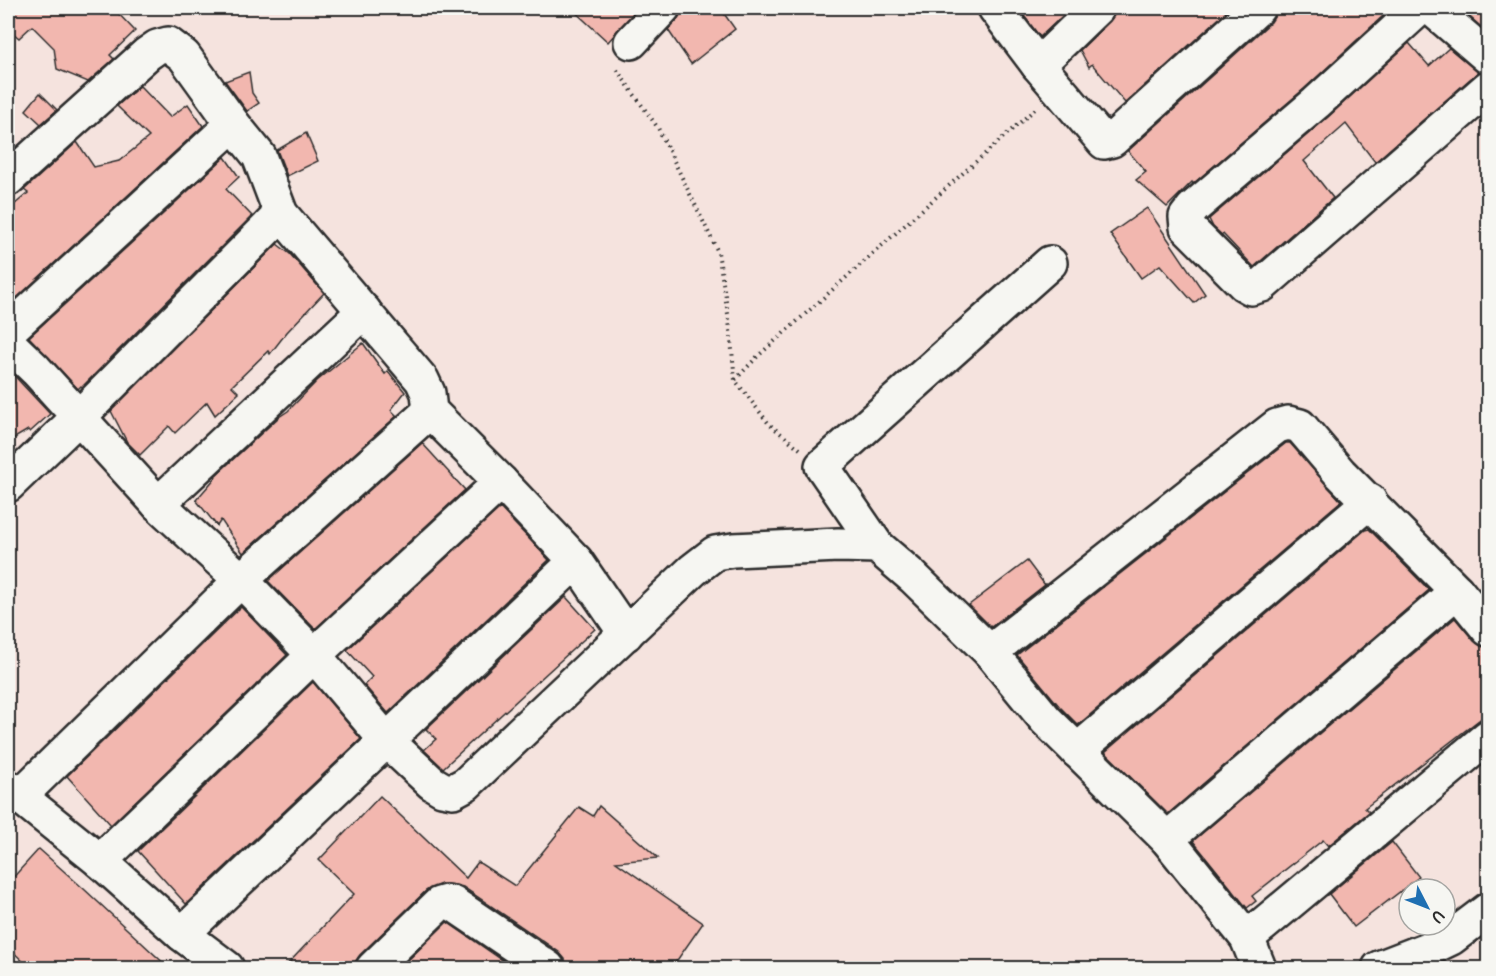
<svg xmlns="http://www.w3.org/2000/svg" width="1496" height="976" font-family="Pangolin,sans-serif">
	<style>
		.building { fill: #f2b7af; stroke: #2b2b2b; stroke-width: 1.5 }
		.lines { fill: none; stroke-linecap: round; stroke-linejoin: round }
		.minor-casing { stroke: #2b2b2b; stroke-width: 38 }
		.path { stroke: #2b2b2b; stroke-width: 4; stroke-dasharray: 1.5 4.5; stroke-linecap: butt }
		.minor { stroke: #f6f6f2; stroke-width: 33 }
	</style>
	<rect width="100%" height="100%" fill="#f5e3de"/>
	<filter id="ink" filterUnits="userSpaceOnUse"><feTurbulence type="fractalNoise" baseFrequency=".0167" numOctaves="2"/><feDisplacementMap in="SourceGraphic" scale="12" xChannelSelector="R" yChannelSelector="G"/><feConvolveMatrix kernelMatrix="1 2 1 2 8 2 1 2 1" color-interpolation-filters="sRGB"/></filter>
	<g filter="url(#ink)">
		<g class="building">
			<path d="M8 8H113L135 31 110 55 114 59 88 82 57 69 54 48 32 26 19 38 8 29Z"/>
			<path d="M571 8H638L608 42Z"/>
			<path d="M681 8H720L735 29 691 64 668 30 677 20 681 13Z"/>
			<path d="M1018 8H1071L1040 37Z"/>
			<path d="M1115 8H1222L1226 12 1125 103 1092 64 1089 67 1080 50 1110 21 1115 14Z"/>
			<path d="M1276 8H1378L1384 15 1304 89 1193 184 1192 182 1167 207 1136 180 1146 172 1128 151 1271 22 1276 14Z"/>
			<path d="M1459 8H1488V33Z"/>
			<path d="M1409 43 1429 66 1449 48 1478 72 1375 162 1346 124 1304 161 1333 198 1254 267 1223 234 1222 235 1213 227 1209 219 1328 117Z"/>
			<path d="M249 72 252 93 259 103 247 111 225 81Z"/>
			<path d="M140 86 170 117 188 104 203 126 8 306V210L28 193 24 190 77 142 94 167 119 161 149 137 117 106Z"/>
			<path d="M40 93 57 110 41 124 26 110Z"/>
			<path d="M306 133 318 161 287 176 277 150Z"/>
			<path d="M225 157 239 177 226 189 252 216 82 387 81 386 78 389 29 337Z"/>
			<path d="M1147 208 1205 294 1194 303 1160 265 1141 278 1110 234Z"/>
			<path d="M277 244 290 254 324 293 287 332 270 354 268 351 232 386 239 393 215 415 207 402 175 433 169 426 140 455 127 442 111 411Z"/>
			<path d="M363 343 385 374 388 371 405 392 391 410 397 416 243 553 221 520 217 526 196 500 216 477 215 476 279 417 288 411 317 381Z"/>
			<path d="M8 369 50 414 30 432 28 430 8 442Z"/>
			<path d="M422 443 465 490 315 629 268 581Z"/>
			<path d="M1286 443H1290L1341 501 1078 725 1060 707 1017 655Z"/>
			<path d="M500 508 549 560 388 713 364 685 372 677 347 650Z"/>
			<path d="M1369 529 1429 590 1168 814 1105 752 1365 530Z"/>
			<path d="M1027 561 1045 585 991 627 969 605Z"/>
			<path d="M566 597 595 629 443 768 424 750 436 739 426 729Z"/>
			<path d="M241 607 287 655 111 825 67 776Z"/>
			<path d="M1455 618 1474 641 1481 646 1488 648V713L1365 808 1369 812 1328 846 1323 840 1252 896 1256 901 1247 908 1193 841Z"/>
			<path d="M313 682 361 739 186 904 138 851Z"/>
			<path d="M380 796 466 878 478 862 515 886 579 807 593 816 599 806 658 858 616 862 703 923 671 969H567L565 959 559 952 463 887 455 885 441 884 426 891 360 955 355 962V969H283L354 894 319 860Z"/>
			<path d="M1392 842 1419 877 1354 927 1329 894Z"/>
			<path d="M39 849 84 889 170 969H31L8 947V883Z"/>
			<path d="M447 922 515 969H399Z"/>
		</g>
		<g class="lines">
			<defs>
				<g id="minor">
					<path d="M995 8 1038 65 1104 142 1112 140 1258 8"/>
					<path d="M1420 8 1316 103 1193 208 1186 217 1187 227 1244 284 1251 288 1262 285 1488 88"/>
					<path d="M1431 8 1488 57"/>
					<path d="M631 42 663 8"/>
					<path d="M1038 65 1097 8"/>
					<path d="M233 124 259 156 281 214 422 380 428 393 430 411 501 482 576 561 626 634"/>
					<path d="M8 179 147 54 157 47 168 44 184 56 233 124 8 331"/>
					<path d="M8 343 36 370 158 504 241 580 314 655 386 740 432 783 442 789 453 791 466 784 693 570 715 553 733 550 838 545 877 546 913 577 990 652 1046 720 1167 839 1247 938 1259 968"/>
					<path d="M8 485 79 417 281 214"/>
					<path d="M158 504 364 311"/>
					<path d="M877 546 822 466 1050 263"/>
					<path d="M990 652 1277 426 1288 423 1300 426 1340 473 1457 591 1488 629"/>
					<path d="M1077 751 1370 501"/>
					<path d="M8 787 100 861 182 934 227 968"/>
					<path d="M19 797 241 580 430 411"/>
					<path d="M1167 839 1457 591"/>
					<path d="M100 861 314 655 501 482"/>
					<path d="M182 934 576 561"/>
					<path d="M1247 938 1488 737"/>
					<path d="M373 968 439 904 446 902 452 903 548 968"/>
					<path d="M1379 968 1428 949 1451 938 1488 910"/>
				</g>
			</defs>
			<use href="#minor" class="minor-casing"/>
			<g class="path">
				<path d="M617 70 658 128 718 252 729 320 735 380"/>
				<path d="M800 449 769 424 735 380 757 357 1035 109"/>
				<path d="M1215 968 1223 961"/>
			</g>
			<use href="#minor" class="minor"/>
		</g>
	</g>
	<rect width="1496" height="976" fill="none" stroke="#f6f6f2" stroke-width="30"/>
	<rect x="15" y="15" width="1466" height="946" fill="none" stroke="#2b2b2b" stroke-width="2" filter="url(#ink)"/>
	<g transform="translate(1427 907) rotate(132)"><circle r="28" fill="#f6f6f2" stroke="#a5a5a2" stroke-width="1.5"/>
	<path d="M0-4.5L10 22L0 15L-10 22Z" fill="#1f6fb2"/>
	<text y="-9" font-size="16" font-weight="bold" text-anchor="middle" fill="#2b2b2b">U</text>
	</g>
</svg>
